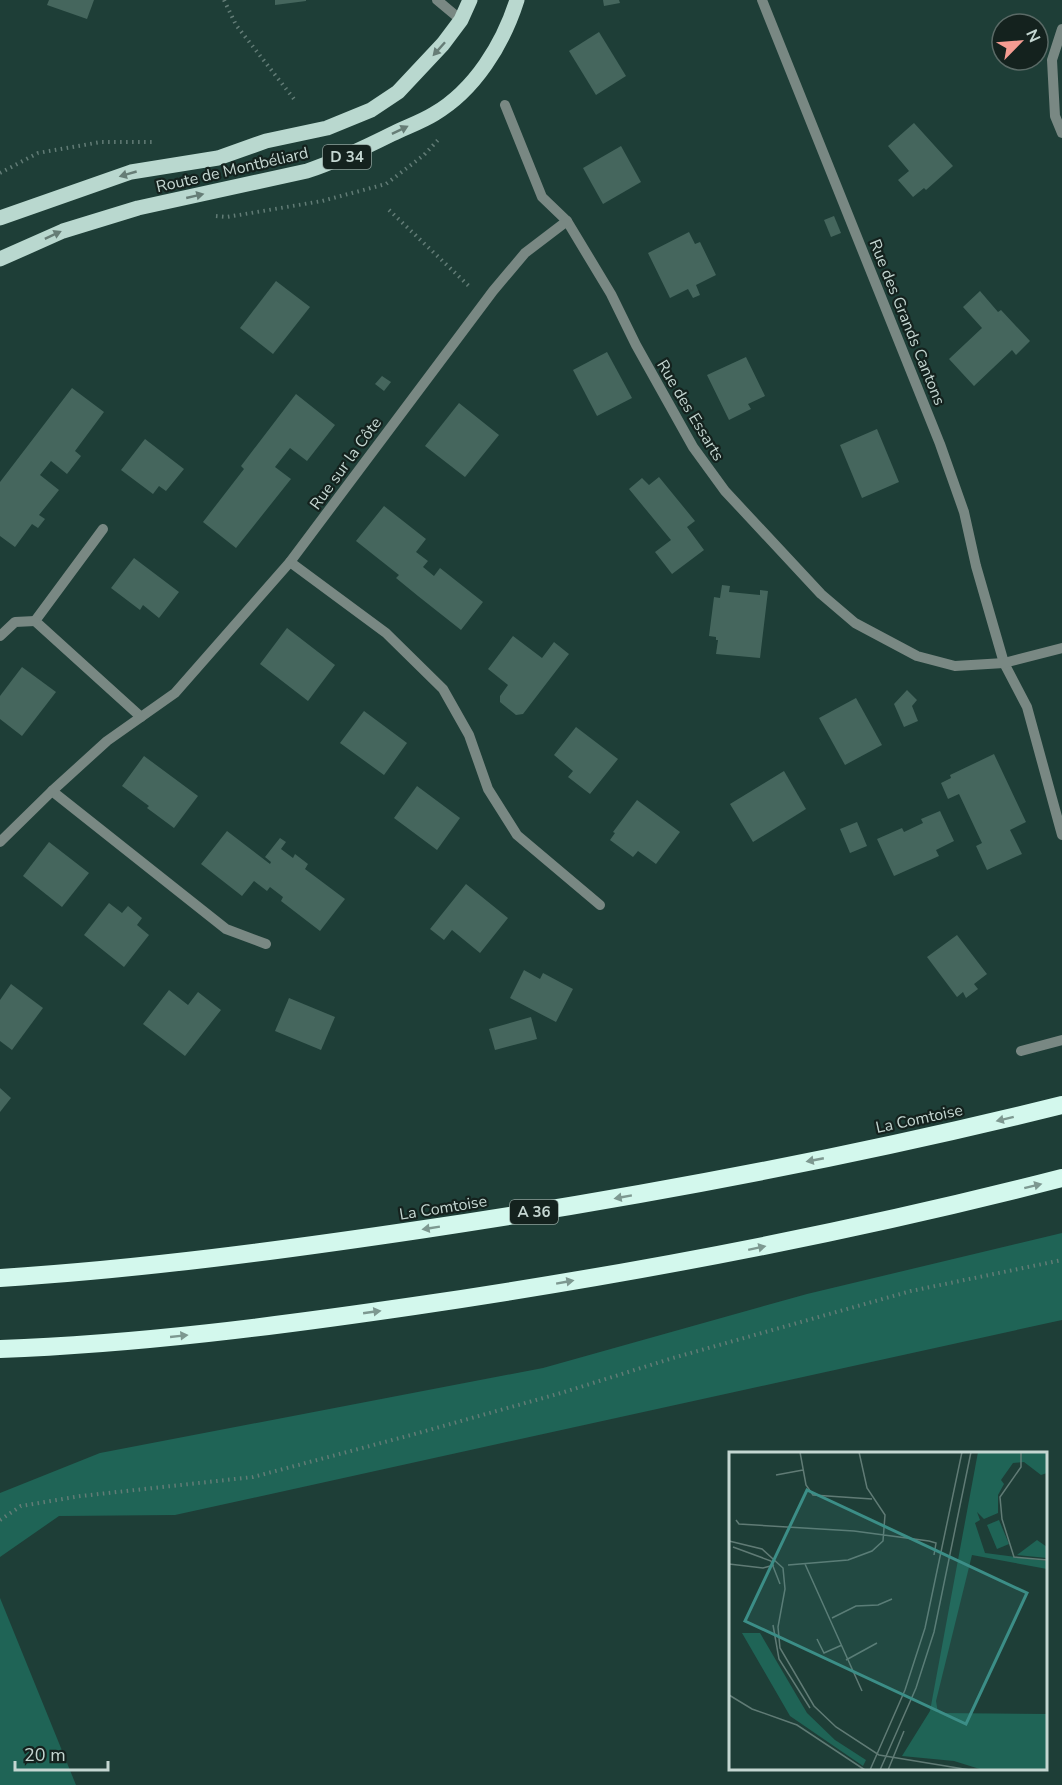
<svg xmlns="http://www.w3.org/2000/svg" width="1062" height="1785" font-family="'Nunito Sans',sans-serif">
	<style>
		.green { fill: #1f6456 }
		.building { fill: #45665d }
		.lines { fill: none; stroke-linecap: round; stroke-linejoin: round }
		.path { stroke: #627c76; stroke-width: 4; stroke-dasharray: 1.5 4.5; stroke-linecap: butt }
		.minor { stroke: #798883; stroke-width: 10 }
		.major { stroke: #b9d8cf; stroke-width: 15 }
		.highway { stroke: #d3f8ed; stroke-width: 18 }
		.oneway { fill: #667d76 }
		.oneway2 { fill: #7d9890 }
		.labels { text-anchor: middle; stroke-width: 4.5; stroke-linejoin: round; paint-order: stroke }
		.shield { fill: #14221e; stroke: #8fa09b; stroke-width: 1.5 }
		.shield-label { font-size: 15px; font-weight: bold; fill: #c4d6d1 }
		.street-label { font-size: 16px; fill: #c4d6d1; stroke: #14221e }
		.inset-road { fill: none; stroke: #607b75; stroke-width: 1.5 }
		.view { fill: #3c8e87; fill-opacity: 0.15; stroke: #3c8e87; stroke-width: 3 }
		.inset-edge { fill: none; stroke: #c4d6d1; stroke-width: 3 }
	</style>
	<rect width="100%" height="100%" fill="#1e3e37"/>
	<g class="green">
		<path d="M1062 1233V1320L175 1515 59 1516 0 1557V1493L100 1453 543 1368 807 1294Z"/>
		<path d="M0 1598 76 1785H0Z"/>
	</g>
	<g class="building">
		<path d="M49 0H94L87 19 47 5Z"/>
		<path d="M275 0H306V1L275 5Z"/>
		<path d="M603 0H619L620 3 604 6Z"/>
		<path d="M599 32 626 76 596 95 569 51Z"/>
		<path d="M914 123 953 166 926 190 924 188 913 197 898 180 909 171 888 146Z"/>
		<path d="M621 146 641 182 603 204 583 168Z"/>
		<path d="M834 216 841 233 831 237 824 220Z"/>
		<path d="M689 232 695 244 700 242 716 275 696 285 700 295 693 298 688 289 670 298 648 253Z"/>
		<path d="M276 281 310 307 273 354 240 328Z"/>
		<path d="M980 291 998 312 1001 310 1030 341 1016 355 1012 350 974 386 949 359 982 328 963 307Z"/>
		<path d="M607 352 632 398 597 416 573 370Z"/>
		<path d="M746 357 765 396 748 404 751 409 729 420 707 375Z"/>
		<path d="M382 376 391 382 384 391 375 384Z"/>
		<path d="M72 388 104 412 75 451 81 456 67 474 51 461 40 475 59 490 39 515 45 519 38 528 32 524 15 547 0 536V482Z"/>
		<path d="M296 394 335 425 307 461 290 448 275 467 291 479 236 548 203 522 244 469 241 466Z"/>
		<path d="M459 403 499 435 465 477 425 446Z"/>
		<path d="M877 429 899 482 862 498 840 445Z"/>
		<path d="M145 439 184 469 166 491 159 486 153 494 121 470Z"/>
		<path d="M659 477 695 521 687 527 704 550 672 574 655 552 671 540 629 489 642 478 649 485Z"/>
		<path d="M384 506 426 539 416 552 428 561 423 567 434 576 440 568 483 602 461 630 418 596 396 578 399 575 356 541Z"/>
		<path d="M134 558 179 592 159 618 143 605 140 610 111 588Z"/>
		<path d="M722 585 730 586 729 592 760 595V590L768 591 760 658 716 654 718 640H716V637L709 636 714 597 720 598Z"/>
		<path d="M287 628 335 665 308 701 260 664Z"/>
		<path d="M513 636 542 658 554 642 569 654 523 714 516 715 500 702V696L508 685 488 669Z"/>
		<path d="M22 667 56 692 22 736 0 719V696Z"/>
		<path d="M907 690 917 700 912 706 918 721 904 727 894 704Z"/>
		<path d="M856 698 882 745 845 765 819 718Z"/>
		<path d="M364 711 407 743 384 775 340 743Z"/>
		<path d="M576 727 618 759 590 794 568 777 573 771 554 755Z"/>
		<path d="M994 754 1026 822 1010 830 1022 854 987 870 976 846 982 843 959 794 948 799 941 783 951 778 950 775Z"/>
		<path d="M144 756 198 796 174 828 147 808 149 806 122 786Z"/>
		<path d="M784 771 806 809 753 842 730 804Z"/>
		<path d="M417 786 460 818 437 850 394 818Z"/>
		<path d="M637 800 680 832 656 864 638 851 633 857 610 840 615 833 613 832Z"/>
		<path d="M940 811 954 841 936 850 939 856 894 876 877 839 902 828 904 832 923 823 921 819Z"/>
		<path d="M857 822 867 846 850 853 840 829Z"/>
		<path d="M227 831 270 864 271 862 265 857 280 838 286 842 281 849 293 858 295 854 308 864 305 869 345 899 320 931 281 901 283 897 270 887 267 891 254 881 242 896 201 864Z"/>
		<path d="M49 842 89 873 62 907 23 876Z"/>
		<path d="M466 884 508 918 480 953 452 930 444 940 430 929Z"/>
		<path d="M109 903 122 913 128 906 142 918 137 925 149 935 124 967 84 935Z"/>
		<path d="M957 935 987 974 974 984 978 989 966 998 963 992 957 997 927 957Z"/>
		<path d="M524 970 540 979 543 973 573 989 556 1022 510 998Z"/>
		<path d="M11 984 43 1008 12 1050 0 1041V1000Z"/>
		<path d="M169 990 188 1005 198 992 221 1010 185 1056 143 1024Z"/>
		<path d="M289 998 335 1017 321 1050 275 1031Z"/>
		<path d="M531 1017 537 1039 495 1050 489 1029Z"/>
		<path d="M0 1088 11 1098 0 1112Z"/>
	</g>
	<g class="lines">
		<g class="path">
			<path d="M224 0 236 25 294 99"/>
			<path d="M0 173 38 153 101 142H155"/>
			<path d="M389 210 471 288"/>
			<path d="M216 216 227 217 322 201 386 184 424 155 438 140"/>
			<path d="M0 1520 21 1506 81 1496 253 1477 411 1435 561 1393 673 1358 911 1291 1062 1260"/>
		</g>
		<g class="minor">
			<path d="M437 0 461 20"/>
			<path d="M762 0 940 444 964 512 976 566 1004 663 1027 707 1062 835"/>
			<path d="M1062 29 1052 60 1055 116 1062 133"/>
			<path d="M505 105 542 197 567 221 611 294 636 345 693 447 725 491 821 594 855 623 917 656 955 666 1004 663 1062 648"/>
			<path d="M103 529 35 621 141 717"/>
			<path d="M290 562 386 633 443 689 469 735 488 789 517 835 600 905"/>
			<path d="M0 636 15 622 35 621"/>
			<path d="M52 791 226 929 266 944"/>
			<path d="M0 842 52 791 107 741 175 693 290 562 493 291 525 253 567 221"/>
			<path d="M1021 1051 1062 1040"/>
		</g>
		<g class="major">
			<path d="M0 218 131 172 218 158 266 141 327 128 371 110 398 92 443 44 461 20 470 0"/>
			<path d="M0 259 63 231 138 208 307 171C337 161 364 148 392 134 406 127 421 122 434 114 475 90 503 44 517 0"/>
		</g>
		<g class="highway">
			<path d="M0 1278C142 1269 284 1250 425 1229 639 1197 852 1157 1062 1105"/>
			<path d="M0 1349C139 1344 277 1326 414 1306 632 1274 849 1233 1062 1178"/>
		</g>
	</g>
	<defs><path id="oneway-solid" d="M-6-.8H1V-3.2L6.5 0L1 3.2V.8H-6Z" transform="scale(1.5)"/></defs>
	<g class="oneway">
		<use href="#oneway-solid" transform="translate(439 49) rotate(132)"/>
		<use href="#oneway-solid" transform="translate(400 130) rotate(-26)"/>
		<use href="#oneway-solid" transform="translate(128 174) rotate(164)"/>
		<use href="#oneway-solid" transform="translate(195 196) rotate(-13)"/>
		<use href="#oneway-solid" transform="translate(53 235) rotate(-25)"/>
	</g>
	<g class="oneway2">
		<use href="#oneway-solid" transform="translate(1005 1119) rotate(166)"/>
		<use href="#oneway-solid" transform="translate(815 1160) rotate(169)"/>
		<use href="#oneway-solid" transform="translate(1033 1186) rotate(-14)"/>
		<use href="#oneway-solid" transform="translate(623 1197) rotate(170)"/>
		<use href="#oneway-solid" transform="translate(431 1228) rotate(171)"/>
		<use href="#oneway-solid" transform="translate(757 1248) rotate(-12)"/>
		<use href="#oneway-solid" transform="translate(565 1282) rotate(-10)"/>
		<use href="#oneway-solid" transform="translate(372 1312) rotate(-8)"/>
		<use href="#oneway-solid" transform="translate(179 1336) rotate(-6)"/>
	</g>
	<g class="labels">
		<g class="shield">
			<rect x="323" y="145" width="48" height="24" rx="4.5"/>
			<rect x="510" y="1200" width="48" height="24" rx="4.5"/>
		</g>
		<g class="shield-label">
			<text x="347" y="162">D 34</text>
			<text x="534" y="1217">A 36</text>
		</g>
		<g class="street-label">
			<text transform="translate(232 169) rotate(-13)" y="6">Route de Montbéliard</text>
			<text transform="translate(908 322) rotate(68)" y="6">Rue des Grands Cantons</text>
			<text transform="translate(691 410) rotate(59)" y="6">Rue des Essarts</text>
			<text transform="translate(345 463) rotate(-54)" y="6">Rue sur la Côte</text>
			<text transform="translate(919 1118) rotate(-12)" y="6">La Comtoise</text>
			<text transform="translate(443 1207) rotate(-9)" y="6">La Comtoise</text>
		</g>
	</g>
	<g transform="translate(729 1452)">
		<rect width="318" height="318" fill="#1e3e37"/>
		<path d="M249 0H318V21L312 23 295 10 284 11 272 28 275 32 269 43V61L255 67 248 60 251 68 246 71 256 101 318 109V117L243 103 207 249 209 261 318 262V318H254L225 309 173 304 201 259ZM270 68 280 92 268 97 258 73ZM308 88 318 95V106L288 103ZM13 181H31L78 261 106 288 137 308 134 314 61 264Z" fill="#1f6456"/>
		<path class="inset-road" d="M71 0 77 33 84 43 143 47M292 0V15L271 45 273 67 285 105 318 108M47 23 74 18M7 68 10 72 125 79 200 89 207 91 205 103M0 89 33 97 54 116 56 137 49 175 51 196 85 254 107 275 150 303 241 318M4 95 42 109 51 132M0 112 34 116 45 113M76 112 133 239M59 113 119 108 143 99 154 89 156 63 138 36 130 0M103 166 127 154 149 153 163 147M44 173 50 207 81 256M88 187 95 201 113 193M117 208 148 191M0 243 23 257 68 273 136 318M141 318 176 238 196 176 233 0M151 318 187 236 205 180 242 0M159 318 175 279"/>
		<path class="view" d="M78 38 298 141 237 272 16 169Z"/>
		<rect width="318" height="318" class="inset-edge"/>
	</g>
	<g transform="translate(1020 42) rotate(65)"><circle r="28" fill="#14221e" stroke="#5a6a66" stroke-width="1.5"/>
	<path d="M0-4.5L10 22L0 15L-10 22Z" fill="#f59c92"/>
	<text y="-9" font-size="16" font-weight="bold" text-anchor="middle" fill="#c4d6d1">N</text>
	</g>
	<path d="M15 1761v9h93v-9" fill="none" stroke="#c4d6d1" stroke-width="3"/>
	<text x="24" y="1761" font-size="18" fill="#c4d6d1" stroke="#14221e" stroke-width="4.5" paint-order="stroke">20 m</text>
</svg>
